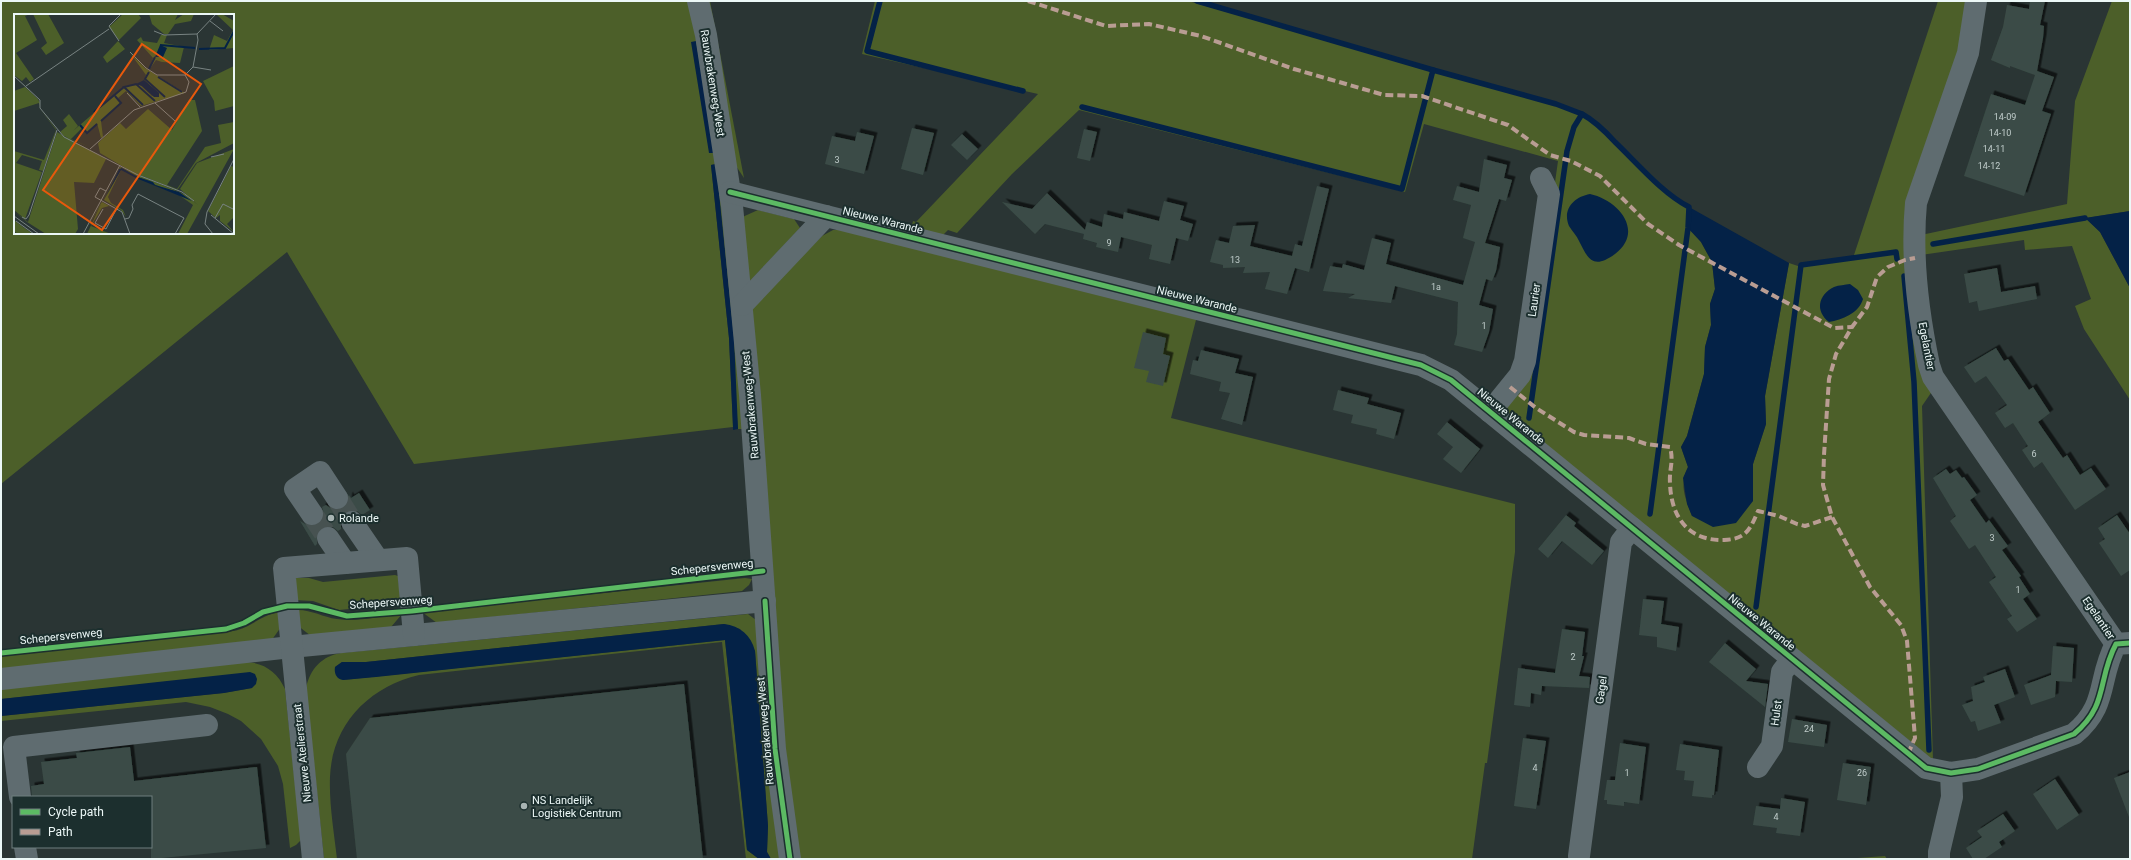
<svg xmlns="http://www.w3.org/2000/svg" width="2131" height="860" font-family="Roboto,sans-serif">
	<style>
		.green { fill: #4c5f29; fill-rule: evenodd }
		.water { fill: #042247 }
		.lines { fill: none; stroke-linecap: round; stroke-linejoin: round }
		.stream { stroke: #042247; stroke-width: 5.5 }
		.building { fill: #3a4c46; filter: url(#shadow) }
		.minor-tunnel { stroke: #475251; stroke-width: 22; stroke-dasharray: 22 11; stroke-linecap: butt }
		.minor { stroke: #5f6c70; stroke-width: 22 }
		.quiet { stroke: #b99d93; stroke-width: 4; stroke-dasharray: 8 4; stroke-linecap: butt }
		.cycleway-casing { stroke: #1c2f2e; stroke-width: 8 }
		.cycleway { stroke: #5cba63; stroke-width: 5 }
		.poi-dot { fill: #a8b4b3; stroke: #1c2f2e; stroke-width: 1.5 }
		.labels { text-anchor: middle; stroke-width: 4; stroke-linejoin: round; paint-order: stroke }
		.number-label { font-size: 9px; fill: #c0cdcb }
		.street-label { font-size: 11px; fill: #ecf8f7; stroke: #1c2f2e }
		.poi-label { font-size: 11px; fill: #ecf8f7; stroke: #1c2f2e; text-anchor: start }
		.inset-river { fill: none; stroke: #042247; stroke-width: 2 }
		.inset-road { fill: none; stroke: #788382; stroke-width: 1 }
		.view { fill: #e8590c; fill-opacity: 0.15; stroke: #e8590c; stroke-width: 2 }
		.inset-edge { fill: none; stroke: #ecf8f7; stroke-width: 2 }
	</style>
	<defs>
		<filter id="shadow"><feDropShadow dx="3.5" dy="-3.5" stdDeviation="0" flood-color="#0009"/></filter>
	</defs>
	<rect width="100%" height="100%" fill="#2a3534"/>
	<g class="green">
		<path d="M1 1H693L705 55 748 429H738L716 164 711 165 729 338 733 427 414 464 287 252 1 484ZM15 15H233V233H15Z"/>
		<path d="M703 1H710L744 178 730 157Z"/>
		<path d="M875 1H1188L1566 107 1588 115 1597 122 1677 200 1689 207 1688 228 1701 242 1712 262 1715 289 1710 304 1711 325 1705 347 1704 374 1687 436 1681 447 1688 467C1679 484 1685 498 1692 516L1753 501V464L1766 424 1765 396 1789 263 1801 267 1853 258 1938 1H1969L1961 47 1911 198 1933 390 1922 406 1933 760 1504 412 1529 367 1558 161 1424 124 1405 192 1079 110 1012 174 957 233 948 230 940 238 911 229 913 221 916 222 1038 94 862 54Z"/>
		<path d="M2112 1H2130V211L2086 218 2100 232 2130 288V400L2084 329 2075 306 2091 299 2072 246 2025 250 2024 240 1921 255V235L2067 204 2075 101Z"/>
		<path d="M758 210 794 219 800 228 749 282 738 219Z"/>
		<path d="M833 230H844L1197 316 1171 418 1515 504V552L1487 763H1485L1472 859H793L748 318 754 305 822 236Z"/>
		<path d="M395 575 398 576 401 604 339 610 313 601 294 600 292 578H309L323 582Z"/>
		<path d="M745 578 752 579 749 585 742 591 437 623 422 612Z"/>
		<path d="M295 610C311 609 322 617 337 619 357 622 381 616 402 614L391 627 311 636 297 625Z"/>
		<path d="M280 612 281 627 271 641 1 669V656L233 631C251 628 262 614 280 612Z"/>
		<path d="M748 614 756 620 783 859H771L767 852 768 826 755 651 740 629 724 624 366 662H342L335 667 343 680 725 640 747 850 759 859H746L722 642 419 675C369 687 332 724 330 777 329 804 334 832 337 859H324L306 688C310 669 322 656 341 653Z"/>
		<path d="M247 662C265 663 278 673 285 689L301 840 296 845 290 848 283 784 278 766 261 739 241 721 228 714 210 707 186 702 1 721V716L223 693 252 688 253 673 1 699V688Z"/>
		<path d="M1885 856 1887 859H1844Z"/>
	</g>
	<g class="water">
		<path d="M696 41 715 153H709L691 42Z"/>
		<path d="M716 164 734 337 738 429 733 430V427L729 338 711 165Z"/>
		<path d="M1590 194C1618 200 1645 231 1615 254 1593 270 1588 259 1579 241 1577 236 1572 231 1569 226 1562 209 1574 197 1590 194Z"/>
		<path d="M1689 207 1789 263 1765 396 1766 424 1753 464V501L1736 523 1713 527 1692 516 1687 504 1683 478 1688 467 1681 447 1687 436 1704 374 1705 347 1711 325 1710 304 1715 289 1712 262 1701 242 1688 228Z"/>
		<path d="M2130 211V288L2100 232 2085 218Z"/>
		<path d="M1850 284 1858 290 1863 299C1859 313 1842 320 1829 322 1815 311 1818 295 1834 287 1839 285 1845 285 1850 284Z"/>
		<path d="M724 624C740 626 751 635 755 651L768 826 767 852 771 859H759L747 850 725 640 376 677 343 680C336 679 334 673 335 667L342 662H366Z"/>
		<path d="M250 672 255 674 257 679 256 684 252 688 224 693 1 716V699Z"/>
	</g>
	<g class="lines">
		<g class="stream">
			<path d="M880 1 867 51 1023 91"/>
			<path d="M1197 1 1433 70 1556 104 1582 114"/>
			<path d="M1082 107 1402 189 1433 70"/>
			<path d="M1933 244 2085 218"/>
			<path d="M1904 276 1914 382 1929 750"/>
			<path d="M1529 418 1567 151 1574 127 1582 114C1595 121 1605 131 1615 142 1637 163 1662 193 1689 207L1688 228 1650 514"/>
			<path d="M1756 607 1801 265 1896 252 1897 259"/>
		</g>
	</g>
	<g class="building">
		<path d="M2030 1H2045L2040 25 2044 26 2043 38 2037 71 2054 77 2042 111 2051 114 2024 196 1964 176 1991 94 2025 105 2035 75 2010 66V68L1991 60 2003 27 2007 5 2029 9Z"/>
		<path d="M912 128 934 133 923 175 901 169Z"/>
		<path d="M1084 129 1097 132 1090 161 1077 158Z"/>
		<path d="M857 132 874 136 864 174 825 164 832 136 855 141Z"/>
		<path d="M962 134 978 149 967 160 951 145Z"/>
		<path d="M1484 159 1507 165 1504 178 1512 180 1506 201 1499 199 1485 243 1500 247 1496 271 1492 281 1486 279 1479 305 1493 309 1489 332 1482 352 1454 345 1457 334 1458 302 1395 286 1391 303 1348 298 1355 294 1323 291 1330 266 1342 268 1343 264 1364 270 1372 238 1391 243 1386 264 1463 285 1475 242 1463 238 1471 205 1453 200 1457 186 1479 192Z"/>
		<path d="M1317 186 1329 189 1309 272 1295 268 1287 294 1265 289 1270 272 1243 273 1245 267 1223 268V265L1210 262 1216 240 1229 243 1233 226 1255 225 1250 246 1292 256 1295 244 1302 246Z"/>
		<path d="M1047 193 1085 230 1087 222 1102 227 1104 214 1123 219 1124 212 1159 221 1164 201 1184 206 1180 220 1193 224 1188 241 1176 238 1170 264 1149 259 1152 245 1121 237 1118 252 1096 247 1097 243 1083 239 1084 234 1045 224 1035 234 1002 202 1032 209Z"/>
		<path d="M1997 268 2001 292 2035 286 2037 299 1979 311 1977 301 1969 303 1964 274Z"/>
		<path d="M1143 332 1166 338 1163 354 1170 356 1163 386 1146 382 1149 371 1134 368Z"/>
		<path d="M1996 348 2004 361 2008 359 2029 390 2033 387 2050 413 2038 422 2063 458 2067 455 2080 475 2091 468 2106 489 2075 510 2042 462 2034 468 2022 450 2028 446 2013 423 2005 428 1995 413 2007 405 1986 376 1975 383 1964 367Z"/>
		<path d="M1201 350 1239 359 1235 373 1253 377 1242 425 1221 419 1230 393 1219 391 1221 382 1190 374 1193 360 1198 361Z"/>
		<path d="M1338 390 1369 398 1367 404 1401 413 1394 439 1376 434 1377 429 1351 423 1353 415 1333 410Z"/>
		<path d="M1447 422 1480 449 1461 473 1443 459 1453 447 1437 434Z"/>
		<path d="M1946 469 1950 474 1956 470 1962 478 1964 477 1977 495 1970 500 1986 523 1989 520 2008 546 2002 550 2021 576 2019 577 2030 594 2023 599 2037 619 2017 632 2007 619 2012 616 1989 582 1996 577 1975 545 1969 549 1950 521 1956 516 1933 478Z"/>
		<path d="M359 493 370 510 362 515 357 511 345 512 341 517V529L338 531 333 527H321L317 533V544L315 546 300 521 307 525H319L323 519 324 513 322 507 326 505 332 509H343L348 503 349 495 351 498Z"/>
		<path d="M1566 515 1576 523 1574 526 1604 551 1592 565 1562 541 1548 558 1538 549Z"/>
		<path d="M2117 515 2130 534V570L2121 576 2099 543 2105 539 2098 528Z"/>
		<path d="M1643 599 1664 601 1661 624 1679 627 1676 651 1657 647V637L1639 635Z"/>
		<path d="M1562 629 1585 632 1582 656H1584L1579 676 1590 677 1589 688 1542 686 1541 695 1531 693 1530 707 1514 705 1518 668 1555 673Z"/>
		<path d="M1725 643 1756 669 1746 681 1768 684 1765 707 1709 662Z"/>
		<path d="M2053 646 2074 648 2072 682 2056 681 2055 697 2031 705 2024 685 2051 675Z"/>
		<path d="M2005 669 2015 697 1994 705 2001 723 1978 731 1975 721 1971 722 1962 705 1973 701 1971 687 1985 682 1983 677Z"/>
		<path d="M684 684 703 859H357L346 754 370 718Z"/>
		<path d="M1792 719 1827 725 1824 747 1788 742Z"/>
		<path d="M1523 738 1546 741 1536 809 1514 806Z"/>
		<path d="M1620 743 1646 747 1639 804 1624 802V806L1607 804V800H1604L1607 780H1615Z"/>
		<path d="M1680 744 1719 750 1714 795H1712V798L1692 796 1694 781 1684 780 1685 771 1676 770Z"/>
		<path d="M130 747 134 781 257 767 266 848 151 859V797H32L31 786 44 784 41 762 77 758 76 753Z"/>
		<path d="M1843 763 1871 767 1866 805 1837 800Z"/>
		<path d="M2130 772V817H2129L2114 778Z"/>
		<path d="M2055 779 2079 815 2057 830 2033 794Z"/>
		<path d="M1781 798 1805 802 1800 836 1776 833 1777 828 1753 825 1756 806 1780 809Z"/>
		<path d="M2003 814 2015 831 1999 842 2002 847 1984 859H1973L1966 848 1982 837 1977 831Z"/>
	</g>
	<g class="lines">
		<g class="minor-tunnel">
			<path d="M337 498 352 522"/>
			<path d="M312 514 328 538"/>
		</g>
		<g class="minor">
			<path d="M698 1 706 35 732 206 750 395 775 749 790 859"/>
			<path d="M1976 1 1968 53 1916 203C1911 256 1918 313 1929 365L1933 377 2116 644"/>
			<path d="M730 192 1421 365 1451 380 1926 768 1951 773 1978 769 2074 734C2109 705 2097 679 2116 644L2130 643"/>
			<path d="M742 305 826 216"/>
			<path d="M1490 412 1520 375 1525 361 1549 194 1541 178"/>
			<path d="M312 514 295 489 320 472 337 498"/>
			<path d="M352 522 378 560"/>
			<path d="M328 538 345 563"/>
			<path d="M1 679 291 647 765 601"/>
			<path d="M1758 767 1772 746 1782 672 1792 659"/>
			<path d="M20 797 14 747 207 725"/>
			<path d="M25 847 27 859"/>
			<path d="M1579 856 1621 542 1632 528"/>
			<path d="M313 859 284 568 407 558 414 635"/>
			<path d="M1939 859V852L1952 797 1951 773"/>
		</g>
		<g class="quiet">
			<path d="M1028 1 1106 26 1149 24 1201 36 1294 69 1384 95 1422 96 1508 125 1550 155 1571 161 1600 176 1648 224 1679 245 1834 328 1852 327"/>
			<path d="M1510 387 1536 408 1574 432 1584 435 1629 438 1646 444 1670 447C1674 462 1669 469 1670 483 1671 517 1688 541 1724 540 1746 539 1750 530 1758 511L1779 516 1797 524 1805 526 1832 517"/>
			<path d="M1908 754 1915 738 1907 641 1901 625 1870 587 1832 517 1823 485 1824 455 1829 379 1836 354 1852 327 1867 307 1877 277 1888 267 1905 260 1915 258"/>
		</g>
		<defs>
			<g id="cycleway">
				<path d="M730 192 1421 365 1451 380 1926 768 1951 773 1978 769 2074 734C2109 705 2097 679 2116 644L2130 643"/>
				<path d="M765 601 775 749 790 859"/>
				<path d="M1 653 226 629 244 623 263 612 287 606H309L347 616 412 611 763 571"/>
			</g>
		</defs>
		<use href="#cycleway" class="cycleway-casing"/>
		<use href="#cycleway" class="cycleway"/>
	</g>
	<g class="poi-dot">
		<circle cx="331" cy="518" r="4"/>
		<circle cx="524" cy="806" r="4"/>
	</g>
	<g class="labels">
		<g class="number-label">
			<text x="2005" y="120">14-09</text>
			<text x="2000" y="136">14-10</text>
			<text x="1994" y="152">14-11</text>
			<text x="837" y="163">3</text>
			<text x="1989" y="169">14-12</text>
			<text x="1109" y="246">9</text>
			<text x="1235" y="263">13</text>
			<text x="1436" y="290">1a</text>
			<text x="1484" y="329">1</text>
			<text x="2034" y="457">6</text>
			<text x="1992" y="541">3</text>
			<text x="2018" y="593">1</text>
			<text x="1573" y="660">2</text>
			<text x="1809" y="732">24</text>
			<text x="1535" y="771">4</text>
			<text x="1627" y="776">1</text>
			<text x="1862" y="776">26</text>
			<text x="1776" y="820">4</text>
		</g>
		<g class="street-label">
			<text transform="translate(713 83) rotate(81)" y="4">Rauwbrakenweg-West</text>
			<text transform="translate(883 220) rotate(14)" y="4">Nieuwe Warande</text>
			<text transform="translate(1197 299) rotate(14)" y="4">Nieuwe Warande</text>
			<text transform="translate(1534 300) rotate(-82)" y="4">Laurier</text>
			<text transform="translate(1927 346) rotate(79)" y="4">Egelantier</text>
			<text transform="translate(750 405) rotate(-95)" y="4">Rauwbrakenweg-West</text>
			<text transform="translate(1511 416) rotate(39)" y="4">Nieuwe Warande</text>
			<text transform="translate(712 567) rotate(-6)" y="4">Schepersvenweg</text>
			<text transform="translate(391 602) rotate(-4)" y="4">Schepersvenweg</text>
			<text transform="translate(2099 618) rotate(56)" y="4">Egelantier</text>
			<text transform="translate(1762 622) rotate(39)" y="4">Nieuwe Warande</text>
			<text transform="translate(61 636) rotate(-6)" y="4">Schepersvenweg</text>
			<text transform="translate(1601 690) rotate(-82)" y="4">Gagel</text>
			<text transform="translate(1776 713) rotate(-82)" y="4">Hulst</text>
			<text transform="translate(765 731) rotate(-95)" y="4">Rauwbrakenweg-West</text>
			<text transform="translate(302 753) rotate(-96)" y="4">Nieuwe Atelierstraat</text>
		</g>
		<g class="poi-label">
			<text x="339" y="522">Rolande</text>
			<text x="532" y="804">NS Landelijk<tspan x="532" dy="13">Logistiek Centrum</tspan></text>
		</g>
	</g>
	<g transform="translate(14 14)">
		<rect width="220" height="220" fill="#2a3534"/>
		<path d="M0 0H16L11 2 23 26 2 39 20 65 16 68 12 63 8 67 0 61ZM19 0H34L50 29 32 41 27 34 33 29ZM109 0H124L127 4 105 26 95 13ZM135 0H164L161 6 170 0H180L177 7 161 10 154 20H150L138 10ZM208 0 220 7V34L195 36 200 21 213 27 219 16 203 1ZM147 21H153L150 29 182 35 170 33 166 49 148 48 142 46 135 56 139 44 123 26 127 23 129 27 143 29ZM104 27 111 35 93 49 89 43ZM116 39 131 54 171 79 127 92 112 77 104 84 107 89 87 107 89 123 87 124 83 109 73 119 68 114 57 125 76 133 51 123 46 118 53 112 49 106 55 100 64 112 59 117 111 72 126 71 138 82 145 79 130 66 132 61ZM220 52V92L201 97 200 87 189 67ZM11 73 24 85 26 89 25 92V89L0 97V77ZM175 86H181L188 117 153 171 163 175 191 133 207 129 204 111 220 108V129L182 149 164 175 163 176 118 158 86 139 84 129 106 109 112 115 134 95 158 116ZM26 95 42 115V117L29 157 25 156 28 147 8 141 2 149 28 158 11 205 0 196V137L30 146 42 116ZM43 118 92 145 80 169 60 168 64 215 61 220H32L13 208 0 197 14 208ZM220 135 173 220H164L179 191 165 181 107 156 94 183 97 189 109 196 112 203 107 196 90 186 106 153 172 181 185 192 166 175 183 149ZM107 154 125 163 126 165 107 156 91 184ZM217 152 220 153V203L213 210 220 218 206 207V201L202 204 194 197ZM88 188 101 195 95 192 88 194 77 212 97 220H73L87 190 70 220 87 189ZM0 206 9 213 19 220H4L0 217Z" fill="#4c5f29" fill-rule="evenodd"/>
		<path d="M146 31 153 34 149 43H141ZM130 66 145 79V83H140L128 72 122 70ZM108 154 124 163 126 164H127L139 168 141 171 165 178 178 187 122 164 107 156 91 184 105 155Z" fill="#042247"/>
		<path class="inset-river" d="M146 31 181 34M185 35 211 34 220 17M135 55 141 43M135 58 131 65 151 83M144 63 168 78M129 91 110 73 122 70 141 87M80 98 110 73M87 107 107 89 101 82M66 111 73 119 83 110"/>
		<path class="inset-road" d="M196 7 209 17M140 17 150 21 183 20M105 27 95 12 107 0M116 38 132 54 143 61H171M179 53 197 56M0 62 26 86V94L50 123 124 161 168 178 180 187M12 72 95 15M113 79 126 93M141 89 161 107M76 135 120 96 172 78 175 68 171 61 179 53 184 26 183 20 202 0M197 143 210 140M92 177 86 174 81 183 108 198 116 220M89 195 81 209 92 215 103 194M197 201 220 220M0 202 25 220M8 203 12 205 15 201 43 116M201 204 209 190 219 195M111 205 115 204 119 195 118 191 124 180 170 204 161 220M2 207 20 220M69 220 106 151M199 220 191 210 193 198 220 145"/>
		<path class="view" d="M128 30 187 70 88 216 29 176Z"/>
		<rect width="220" height="220" class="inset-edge"/>
	</g>
	<rect width="2131" height="860" fill="none" stroke="#ecf8f7" stroke-width="4"/>
	<rect x="12" y="796" width="140" height="52" fill="#1c2f2e" stroke="#6f7f7e"/>
	<rect x="20" y="809" width="20" height="6" fill="#5cba63" stroke="#6f7f7e"/>
	<text x="48" y="816" font-size="12" fill="#ecf8f7">Cycle path</text>
	<rect x="20" y="829" width="20" height="6" fill="#b99d93" stroke="#6f7f7e"/>
	<text x="48" y="836" font-size="12" fill="#ecf8f7">Path</text>
</svg>
